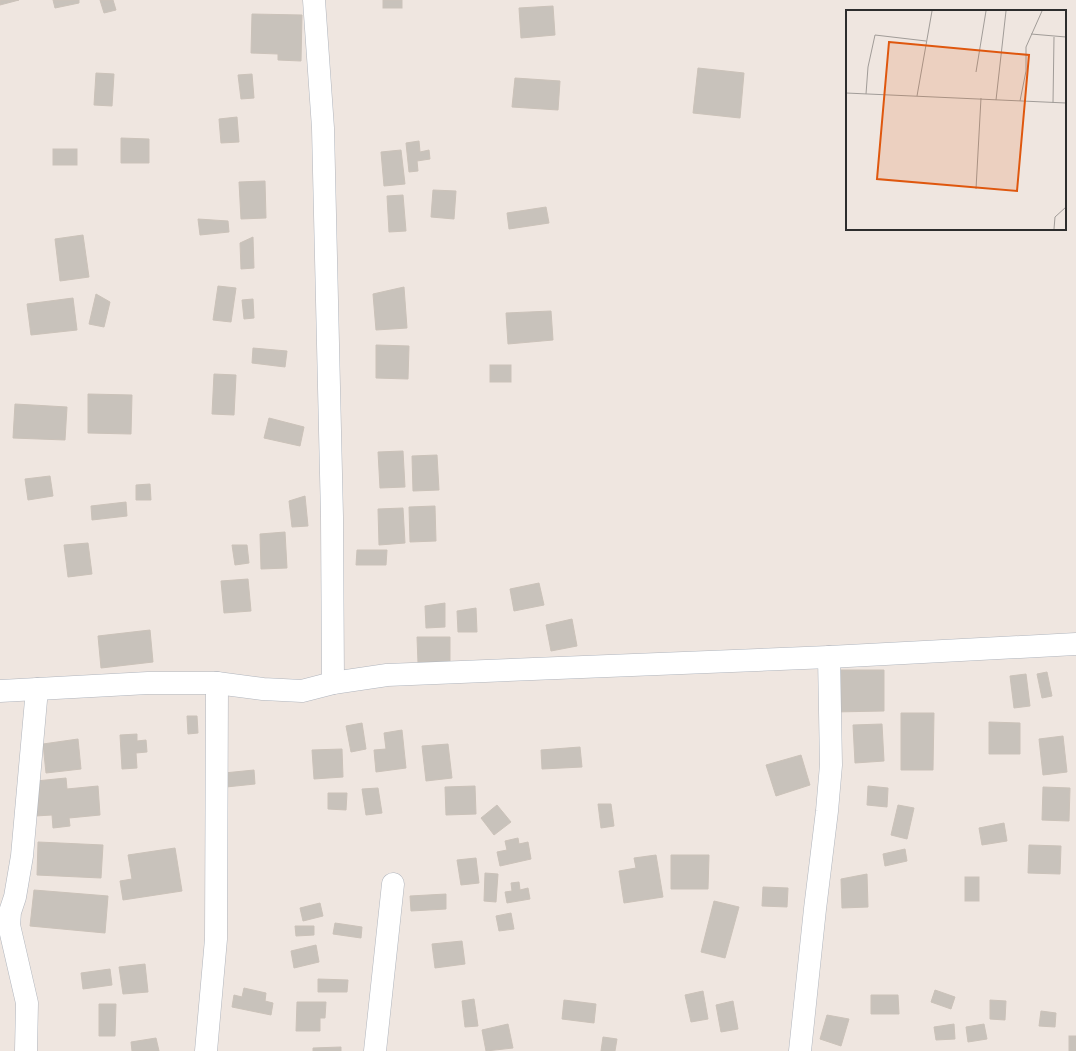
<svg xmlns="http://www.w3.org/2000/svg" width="1076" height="1051" font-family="'PT Sans',sans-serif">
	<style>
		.building { fill: #c8c2bb; stroke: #cbc2b9 }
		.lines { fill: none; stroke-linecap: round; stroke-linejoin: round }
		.street-casing { stroke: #b0b5bd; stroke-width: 23 }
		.street { stroke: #fff; stroke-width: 22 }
		.inset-road { fill: none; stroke: #a19c98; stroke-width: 1 }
		.view { fill: #df570e; fill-opacity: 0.15; stroke: #df570e; stroke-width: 2 }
		.inset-edge { fill: none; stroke: #2d2d2d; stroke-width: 2 }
	</style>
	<rect width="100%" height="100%" fill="#efe6e0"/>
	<g class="building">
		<path d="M0 0H19L0 5Z"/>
		<path d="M53 0H79V3L55 8Z"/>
		<path d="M100 0H113L116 10 104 13Z"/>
		<rect x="383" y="0" width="19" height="8"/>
		<path d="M553 6 555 35 521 38 519 8Z"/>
		<path d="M252 14 302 15 301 61 278 60V54L251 53Z"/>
		<path d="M698 68 744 73 740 118 693 113Z"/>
		<path d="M96 73 114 74 112 106 94 105Z"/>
		<path d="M252 74 254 98 241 99 238 75Z"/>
		<path d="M515 78 560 81 558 110 512 107Z"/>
		<path d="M237 117 239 142 221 143 219 119Z"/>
		<path d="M121 138 149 139V163H121Z"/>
		<path d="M419 141 420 152 429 150 430 159 417 161 418 171 409 172 406 143Z"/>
		<rect x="53" y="149" width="24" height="16"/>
		<path d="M401 150 405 184 384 186 381 152Z"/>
		<path d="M265 181 266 218 241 219 239 182Z"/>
		<path d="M433 190 456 191 454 219 431 217Z"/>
		<path d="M403 195 406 231 389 232 387 196Z"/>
		<path d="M546 207 549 223 509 229 507 213Z"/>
		<path d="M198 219 228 221 229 232 200 235Z"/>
		<path d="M83 235 89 277 60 281 55 239Z"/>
		<path d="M253 237 254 268 241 269 240 243Z"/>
		<path d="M218 286 236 288 231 322 213 320Z"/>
		<path d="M404 287 407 328 376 330 373 294Z"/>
		<path d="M96 294 110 302 104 327 89 324Z"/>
		<path d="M73 298 77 330 31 335 27 304Z"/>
		<path d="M253 299 254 318 244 319 242 300Z"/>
		<path d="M551 311 553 340 508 344 506 313Z"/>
		<path d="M376 345 409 346 408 379 376 378Z"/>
		<path d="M253 348 287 351 285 367 252 363Z"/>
		<rect x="490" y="365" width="21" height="17"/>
		<path d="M214 374 236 375 234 415 212 414Z"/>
		<path d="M88 394 132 395 131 434 88 433Z"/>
		<path d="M15 404 67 407 65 440 13 438Z"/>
		<path d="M269 418 304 427 300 446 264 438Z"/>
		<path d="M403 451 405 487 380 488 378 452Z"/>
		<path d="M437 455 439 490 413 491 412 456Z"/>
		<path d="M50 476 53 496 28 500 25 479Z"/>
		<path d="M150 484 151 500H136V485Z"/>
		<path d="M305 496 308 526 292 527 289 501Z"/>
		<path d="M126 502 127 516 92 520 91 506Z"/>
		<path d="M435 506 436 541 410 542 409 507Z"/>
		<path d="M403 508 405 543 379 545 378 509Z"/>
		<path d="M285 532 287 568 261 569 260 534Z"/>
		<path d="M88 543 92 574 68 577 64 545Z"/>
		<path d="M232 545H247L249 563 235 565Z"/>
		<path d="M357 550H387L386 565H356Z"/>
		<path d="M248 579 251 611 224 613 221 581Z"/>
		<path d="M539 583 544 605 514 611 510 589Z"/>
		<path d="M445 603V627L426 628 425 606Z"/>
		<path d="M476 608 477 632H458L457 611Z"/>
		<path d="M572 619 577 646 551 651 546 625Z"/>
		<path d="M150 630 153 662 101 668 98 636Z"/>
		<path d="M417 637H450V663H418Z"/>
		<path d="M833 670H884V711L833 712Z"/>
		<path d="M1047 672 1052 696 1042 698 1037 674Z"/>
		<path d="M1026 674 1030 706 1014 708 1010 676Z"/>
		<path d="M901 713H934L933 770H901Z"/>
		<path d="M187 716H197L198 733 188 734Z"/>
		<path d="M989 722 1020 723V754H989Z"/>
		<path d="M362 723 366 749 351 752 346 726Z"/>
		<path d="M882 724 884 761 855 763 853 725Z"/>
		<path d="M402 730 406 768 376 772 374 750 386 749 384 733Z"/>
		<path d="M137 734V741L146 740 147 752 136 753 137 768 122 769 120 735Z"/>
		<path d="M1063 736 1067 772 1043 775 1039 739Z"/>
		<path d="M78 739 81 769 46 773 43 744Z"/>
		<path d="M448 744 452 778 426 781 422 746Z"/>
		<path d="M580 747 582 767 542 769 541 750Z"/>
		<path d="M342 749 343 777 314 779 312 750Z"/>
		<path d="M801 755 810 785 776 796 766 765Z"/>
		<path d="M254 770 255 784 226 787 224 773Z"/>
		<path d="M66 778 67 789 98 786 100 815 69 818 70 826 53 828 52 815 35 816 36 781Z"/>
		<path d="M475 786 476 814 446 815 445 787Z"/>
		<path d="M868 786 888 788 887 807 867 805Z"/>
		<path d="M1043 787 1070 788 1069 821 1042 820Z"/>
		<path d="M378 788 382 813 366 815 362 789Z"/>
		<path d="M328 793H347L346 810 328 809Z"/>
		<path d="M598 804H611L614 826 601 828Z"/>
		<path d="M497 805 511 822 494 835 481 818Z"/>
		<path d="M898 805 914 808 907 839 891 835Z"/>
		<path d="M1004 823 1007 841 982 845 979 828Z"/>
		<path d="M518 838 519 844 528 842 531 859 500 866 497 852 507 850 505 841Z"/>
		<path d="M38 842 103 845 101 878 37 875Z"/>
		<path d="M1029 845 1061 846 1060 874 1028 873Z"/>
		<path d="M175 848 182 891 123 900 120 881 132 879 128 855Z"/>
		<path d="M905 849 907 861 885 866 883 854Z"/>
		<path d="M656 855 663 897 624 903 619 871 636 868 634 858Z"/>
		<path d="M671 855H709L708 889H671Z"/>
		<path d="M476 858 479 883 461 885 457 860Z"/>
		<path d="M485 873 498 874 496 902 484 901Z"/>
		<path d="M867 874 868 907 842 908 841 879Z"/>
		<rect x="965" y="877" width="14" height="24"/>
		<path d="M519 882 520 890 528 888 530 899 507 903 505 892 512 891 511 883Z"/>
		<path d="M763 887 788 888 787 907 762 906Z"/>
		<path d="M34 890 108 896 105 933 30 926Z"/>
		<path d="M446 894V909L411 911 410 896Z"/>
		<path d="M714 901 739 907 725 958 701 952Z"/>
		<path d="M320 903 323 916 303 921 300 908Z"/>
		<path d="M511 913 514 929 499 931 496 916Z"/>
		<path d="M335 923 362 927 361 938 333 934Z"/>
		<path d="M295 926H314V935L296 936Z"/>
		<path d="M462 941 465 964 435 968 432 944Z"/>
		<path d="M316 945 319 962 294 968 291 951Z"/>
		<path d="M145 964 148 992 123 994 119 967Z"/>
		<path d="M110 969 112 985 83 989 81 973Z"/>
		<path d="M318 979 348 980 347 992H318Z"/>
		<path d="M244 988 266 993 265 1001 273 1003 271 1015 232 1007 234 995 242 997Z"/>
		<path d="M935 990 955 997 951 1009 931 1002Z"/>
		<path d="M703 991 708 1019 691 1022 685 995Z"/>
		<path d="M871 995H898L899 1014H871Z"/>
		<path d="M474 999 478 1026 465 1027 462 1001Z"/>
		<path d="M564 1000 596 1004 594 1023 562 1019Z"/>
		<path d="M990 1000 1006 1001 1005 1020 990 1019Z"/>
		<path d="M733 1001 738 1029 721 1032 716 1005Z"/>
		<path d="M297 1002H326L325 1018H320V1031H296Z"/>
		<path d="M99 1004H116L115 1036H99Z"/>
		<path d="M1041 1011 1056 1013 1055 1027 1039 1026Z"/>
		<path d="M827 1015 849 1019 841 1046 820 1039Z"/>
		<path d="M508 1024 513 1048 486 1051 482 1030Z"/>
		<path d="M954 1024 955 1039 936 1040 934 1027Z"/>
		<path d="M984 1024 987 1039 968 1042 966 1027Z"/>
		<rect x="1069" y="1036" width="7" height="15"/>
		<path d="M603 1037 617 1039 615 1051H601Z"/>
		<path d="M156 1038 159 1051H132L131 1042Z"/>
		<path d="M341 1047V1051H313V1048Z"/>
	</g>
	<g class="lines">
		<defs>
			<g id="street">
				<path d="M314 0 323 128 332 517 333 683"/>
				<path d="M0 691 148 683H217L263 689 302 691 333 683 387 675 829 657 1076 644"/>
				<path d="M26 1051 27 1003 9 925 10 912 15 897 22 856 37 689"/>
				<path d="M206 1051 216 939 217 683"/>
				<path d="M375 1051 393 884"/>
				<path d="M800 1051 815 909 827 811 831 765 829 657"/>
			</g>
		</defs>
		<use href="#street" class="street-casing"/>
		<use href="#street" class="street"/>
	</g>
	<g transform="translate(846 10)">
		<rect width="220" height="220" fill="#efe6e0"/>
		<path class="inset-road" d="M185 24 220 27M130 62 140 1M0 83 220 93M20 84 22 57 29 25 80 31M71 86 86 1M150 90 160 1M174 91 180 61V37L196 1M207 93 208 27M130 179 135 88M208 219 209 207 220 197"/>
		<path class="view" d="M43 32 183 45 171 181 31 169Z"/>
		<rect width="220" height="220" class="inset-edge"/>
	</g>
</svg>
